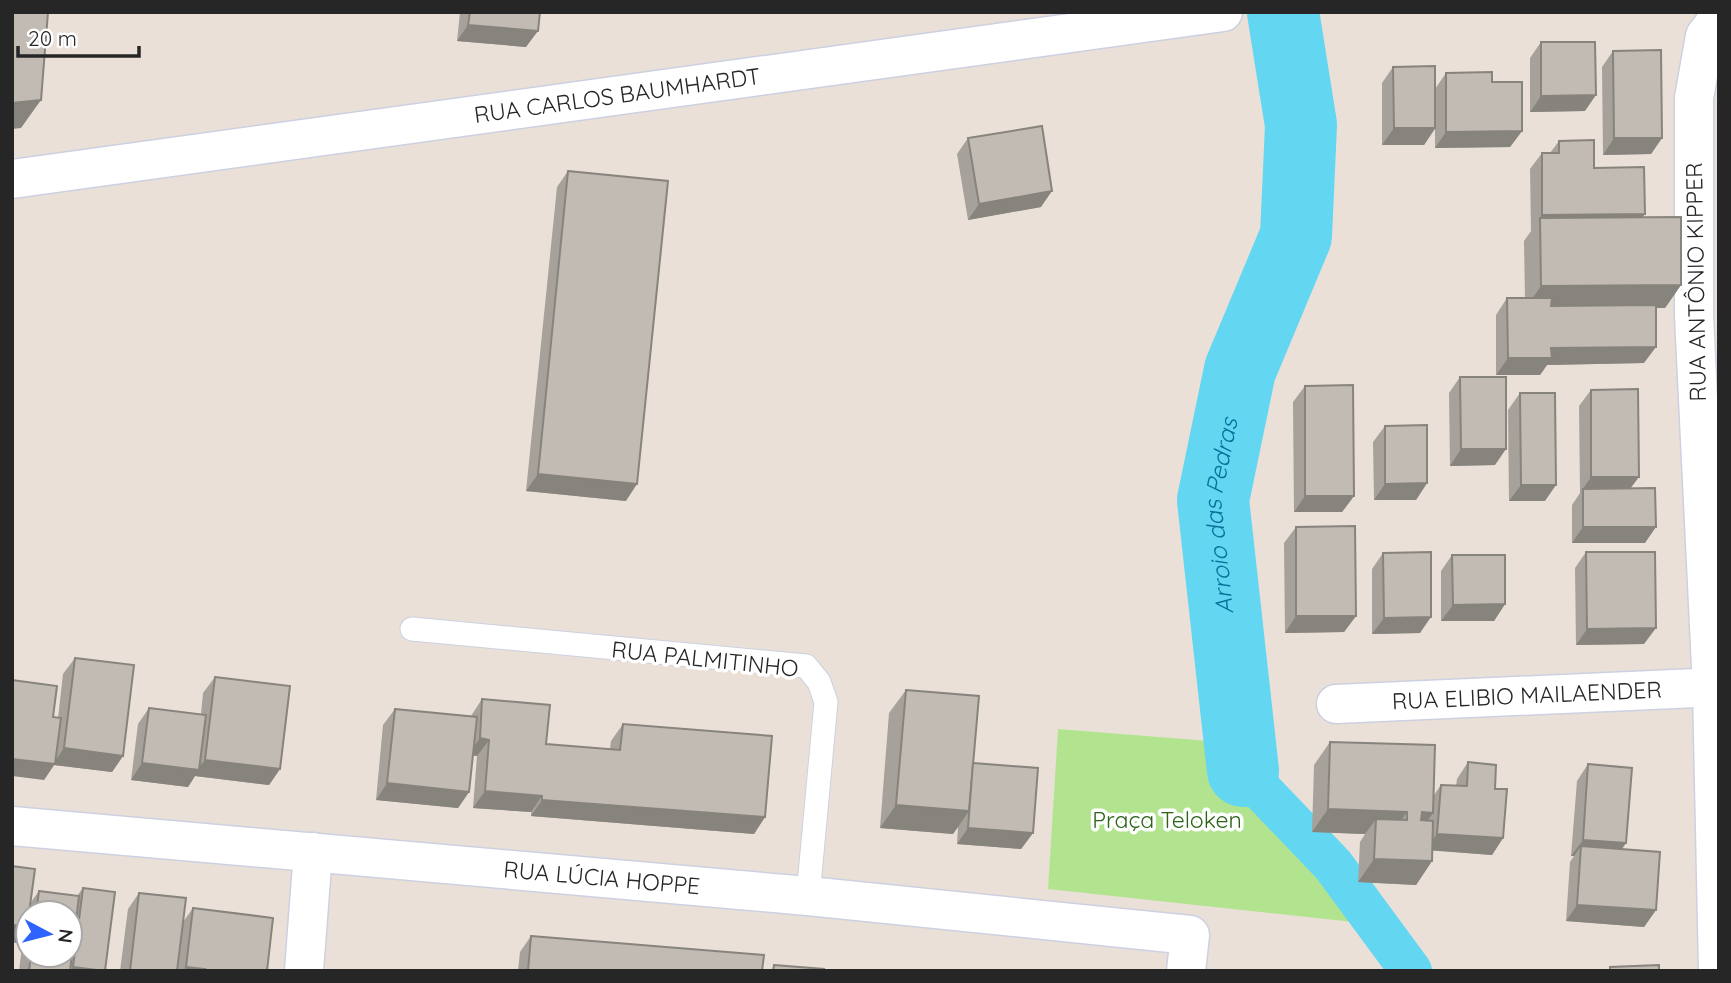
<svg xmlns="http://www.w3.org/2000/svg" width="1731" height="983" font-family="Quicksand,sans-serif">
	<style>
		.green { fill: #b2e490 }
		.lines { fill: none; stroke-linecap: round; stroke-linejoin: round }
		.canal { stroke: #63d6f2; stroke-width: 42 }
		.river { stroke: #63d6f2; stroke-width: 72 }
		.lane-casing { stroke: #ccd1e1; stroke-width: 25 }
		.street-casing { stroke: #ccd1e1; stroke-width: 41 }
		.secondary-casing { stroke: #ccd1e1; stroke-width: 41 }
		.lane { stroke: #fff; stroke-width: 23 }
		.street { stroke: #fff; stroke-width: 38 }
		.secondary { stroke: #fff; stroke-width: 38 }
		.wall { fill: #a6a19a; fill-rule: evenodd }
		.shaded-wall { fill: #87837d }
		.building { fill: #c1bbb3; stroke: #87837d; stroke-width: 2 }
		.labels { text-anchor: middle; stroke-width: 7; stroke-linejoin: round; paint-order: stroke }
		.street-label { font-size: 23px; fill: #262626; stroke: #fff }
		.park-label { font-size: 23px; fill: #2b6416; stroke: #fff }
		.water-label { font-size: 24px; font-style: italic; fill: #087199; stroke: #fff }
	</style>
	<rect width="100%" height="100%" fill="#eae0d7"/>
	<path class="green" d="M1058 729 1222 742 1239 776 1363 923 1048 889Z"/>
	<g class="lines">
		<path class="canal" d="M1243 771 1333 865 1411 971"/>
		<path class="river" id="s1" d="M1243 771 1213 500 1240 370 1296 236 1301 125 1283 12"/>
		<defs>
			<path id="lane" d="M412 629 806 666 819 682 826 702 808 896"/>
			<g id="street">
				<path id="s2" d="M1336 704 1719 687"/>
				<path id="s3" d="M12 826 808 896 1190 935 1186 971"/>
				<path d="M304 971 313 852"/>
				<path d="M1718 971 1712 687 1694 316V98L1705 36 1719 18"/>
			</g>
			<g id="secondary">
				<path id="s4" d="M12 179 1223 12"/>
			</g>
		</defs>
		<use href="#lane" class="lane-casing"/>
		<use href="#street" class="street-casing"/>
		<use href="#secondary" class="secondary-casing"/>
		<use href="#lane" class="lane"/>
		<use href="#street" class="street"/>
		<use href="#secondary" class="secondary"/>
	</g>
	<g class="wall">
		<path d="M460 12H540L526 47 457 41Z"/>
		<path d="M1541 42 1585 111 1530 112V58Z"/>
		<path d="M1613 51 1662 138 1651 154 1603 155 1602 67Z"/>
		<path d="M1393 67 1435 89 1446 73 1492 82 1522 131 1510 147 1435 148V129L1424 145H1382V83Z"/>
		<path d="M968 138 1041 207 968 220 957 154Z"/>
		<path d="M1559 141 1594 168 1642 218 1681 285 1665 308H1656L1644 363 1547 365 1540 375H1496V315L1507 298H1525L1524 241 1531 231 1530 169 1542 153H1550Z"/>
		<path d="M568 171 626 501 526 491 557 187Z"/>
		<path d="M1460 377 1495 465 1450 466 1449 393Z"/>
		<path d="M1305 386 1354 496 1342 512H1294L1293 402Z"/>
		<path d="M1591 390 1630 488 1645 543H1572V505L1580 493 1579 406Z"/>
		<path d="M1520 393 1545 501H1509L1508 410Z"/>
		<path d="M1385 426 1427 483 1416 500H1374L1373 442Z"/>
		<path d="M1296 527 1356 616 1344 632 1285 633 1284 543Z"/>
		<path d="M1586 552 1644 644 1576 645 1575 568Z"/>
		<path d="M1383 553 1420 633 1372 634V569Z"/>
		<path d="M1452 555 1505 604 1494 621H1441V571Z"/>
		<path d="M75 658 123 756 112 772 54 765 44 780 53 717 58 718 63 674Z"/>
		<path d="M215 677 280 769 269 785 195 776 188 787 131 780 138 724 149 708 201 714 203 693Z"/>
		<path d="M906 690 973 763 1033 833 1021 849 957 844 958 827 953 834 880 828 889 713Z"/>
		<path d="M482 699 546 744 610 749 611 741 623 724 765 817 754 834 531 816V812L473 808 477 756 473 755 469 792 458 808 376 800 383 725 395 709 471 716Z"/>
		<path d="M1330 742 1434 795 1441 785 1456 786 1457 779 1468 762 1495 789 1503 838 1492 855 1432 850V861L1416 885 1358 882 1360 842 1365 834 1312 832 1314 765Z"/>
		<path d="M1588 764 1626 843 1622 849 1656 910 1644 927 1566 921 1570 862 1574 856H1571L1577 781Z"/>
		<path d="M83 888 105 971H19L24 931 16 943 31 902 39 891 77 896ZM28 913H70V955H28Z"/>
		<path d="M139 893 183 922 193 908 267 971H120L128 909Z"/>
		<path d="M531 936 762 971H518L520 952Z"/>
	</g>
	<g class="shaded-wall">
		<path d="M792 12H811L810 14Z"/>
		<path d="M468 25 538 31 526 47 457 41Z"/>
		<path d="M1596 95 1585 111 1530 112 1541 96Z"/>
		<path d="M41 100 21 128 12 129V103Z"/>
		<path d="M1394 128H1435L1424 145H1382Z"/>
		<path d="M1522 131 1510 147 1435 148 1446 132Z"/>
		<path d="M1614 138H1662L1651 154 1603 155Z"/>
		<path d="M1052 191 1041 207 968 220 979 204Z"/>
		<path d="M1645 214 1633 230 1540 218 1531 231 1542 215Z"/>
		<path d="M1681 285 1665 308 1525 309 1541 286Z"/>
		<path d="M1656 347 1644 363 1547 365 1540 375H1496L1508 358 1551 348Z"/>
		<path d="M1461 449H1506L1495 465 1450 466Z"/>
		<path d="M538 474 637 484 626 501 526 491Z"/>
		<path d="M1591 477H1639L1627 493 1583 489 1580 493Z"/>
		<path d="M1427 483 1416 500H1374L1385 484Z"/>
		<path d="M1521 485H1556L1545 501H1509Z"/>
		<path d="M1305 496H1354L1342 512H1294Z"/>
		<path d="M1583 527H1656L1645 543H1572Z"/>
		<path d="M1505 604 1494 621H1441L1453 605Z"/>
		<path d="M1296 616H1356L1344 632 1285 633Z"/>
		<path d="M1431 617 1420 633 1372 634 1384 618Z"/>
		<path d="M1656 628 1644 644 1576 645 1587 629Z"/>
		<path d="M480 738 489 740 477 756 468 755Z"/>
		<path d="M64 748 123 756 112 772 54 765 44 780 12 776V759L53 764Z"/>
		<path d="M205 760 280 769 269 785 195 776 188 787 131 780 142 763 197 770Z"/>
		<path d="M387 783 469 792 458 808 376 800Z"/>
		<path d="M485 791 542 796 531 812 473 808Z"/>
		<path d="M542 800 765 817 754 834 531 816Z"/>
		<path d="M896 805 969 811 953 834 880 828Z"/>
		<path d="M1328 809 1407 812 1391 835 1376 819 1365 834 1312 832Z"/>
		<path d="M1422 812 1433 813 1417 836Z"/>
		<path d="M968 828 1033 833 1021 849 957 844Z"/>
		<path d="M1437 834 1503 838 1492 855 1425 850Z"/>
		<path d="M1583 840 1626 843 1614 859 1581 846 1574 856H1571Z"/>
		<path d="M1374 859 1432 861 1416 885 1358 882Z"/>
		<path d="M1577 905 1656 910 1644 927 1566 921Z"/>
		<path d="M12 925 28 926 16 943 12 942Z"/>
		<path d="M73 967 102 971H71Z"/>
		<path d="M186 967 205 969 203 971H183Z"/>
	</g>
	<g class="building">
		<path d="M12 12H48L41 100 12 103Z"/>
		<path d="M470 12H540L538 31 468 25Z"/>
		<path d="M1541 42H1595L1596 95 1541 96Z"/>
		<path d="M1661 50 1662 138H1614L1613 51Z"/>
		<path d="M1435 66V128H1394L1393 67Z"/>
		<path d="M1492 72V82H1522V131L1446 132V73Z"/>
		<path d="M1042 126 1052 191 979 204 968 138Z"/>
		<path d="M1594 140V168L1644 167 1645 214 1542 215V153H1559V141Z"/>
		<path d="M568 171 668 181 637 484 538 474Z"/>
		<path d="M1681 217V285L1541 286 1540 218Z"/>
		<path d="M1507 298H1552L1551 306 1656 305V347L1551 348 1552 358H1508Z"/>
		<path d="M1460 377H1506V449H1461Z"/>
		<path d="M1353 385 1354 496H1305V386Z"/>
		<path d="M1638 389 1639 477H1591V390Z"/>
		<path d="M1520 393H1555L1556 485H1521Z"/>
		<path d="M1427 425V483L1385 484V426Z"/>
		<path d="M1655 488 1656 527H1583V489Z"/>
		<path d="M1355 526 1356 616H1296V527Z"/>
		<path d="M1431 552V617L1384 618 1383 553Z"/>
		<path d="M1586 552H1655L1656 628 1587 629Z"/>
		<path d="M1452 555H1505V604L1453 605Z"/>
		<path d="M75 658 134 665 123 756 64 748Z"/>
		<path d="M215 677 290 686 280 769 205 760Z"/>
		<path d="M12 680 57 686 53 717 61 718 55 764 12 759Z"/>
		<path d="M906 690 979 696 969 811 896 805Z"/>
		<path d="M482 699 550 705 546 744 620 750 623 724 772 736 765 817 542 800V796L485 791 489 740 480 738Z"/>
		<path d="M149 708 206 715 199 770 142 763Z"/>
		<path d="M395 709 477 717 469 792 387 783Z"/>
		<path d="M1330 742 1435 745 1433 813 1422 812 1421 820 1433 821 1432 861 1374 859 1376 819 1407 820V812L1328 809Z"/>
		<path d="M1468 762 1496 765 1495 789H1507L1503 838 1437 834 1441 785 1467 786Z"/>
		<path d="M973 763 1038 768 1033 833 968 828Z"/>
		<path d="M1588 764 1632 768 1626 843 1583 840Z"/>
		<path d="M1581 846 1660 852 1656 910 1577 905Z"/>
		<path d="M12 866 35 869 29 913H28V926L12 925Z"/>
		<path d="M83 888 115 892 105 971 73 967Z"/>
		<path d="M39 891 79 896 70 971H29L31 955H70V913H36Z"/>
		<path d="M139 893 186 898 177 971H130Z"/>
		<path d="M193 908 273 918 267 971H204L205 969 186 967Z"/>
		<path d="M531 936 764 955 762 971H528Z"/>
		<path d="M774 965 824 969V971H773Z"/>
		<path d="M1659 965V971H1610V967Z"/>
	</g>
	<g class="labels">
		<g class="street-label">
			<text dy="8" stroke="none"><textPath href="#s4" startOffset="611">RUA CARLOS BAUMHARDT</textPath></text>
			<text transform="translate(1696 282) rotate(-91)" y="8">RUA ANTÔNIO KIPPER</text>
			<text transform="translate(705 659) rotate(6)" y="8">RUA PALMITINHO</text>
			<text dy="8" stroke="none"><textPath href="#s2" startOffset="191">RUA ELIBIO MAILAENDER</textPath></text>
			<text dy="8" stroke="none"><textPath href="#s3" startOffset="592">RUA LÚCIA HOPPE</textPath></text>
		</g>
		<g class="park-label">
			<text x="1167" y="828">Praça Teloken</text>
		</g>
		<g class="water-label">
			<text dy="8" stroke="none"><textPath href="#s1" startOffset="257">Arroio das Pedras</textPath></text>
		</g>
	</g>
	<rect width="1731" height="983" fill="none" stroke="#262626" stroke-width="28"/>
	<g transform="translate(49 934) rotate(97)"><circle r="33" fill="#ffffff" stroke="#a8a8a8" stroke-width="2"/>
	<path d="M0-5L12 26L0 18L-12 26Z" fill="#2f63ff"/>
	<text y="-10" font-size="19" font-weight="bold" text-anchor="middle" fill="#262626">N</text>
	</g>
	<path d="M18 46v10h121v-10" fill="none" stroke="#262626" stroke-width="3.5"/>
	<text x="28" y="46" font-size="21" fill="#262626" stroke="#ffffff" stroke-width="5" paint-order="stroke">20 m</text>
</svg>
